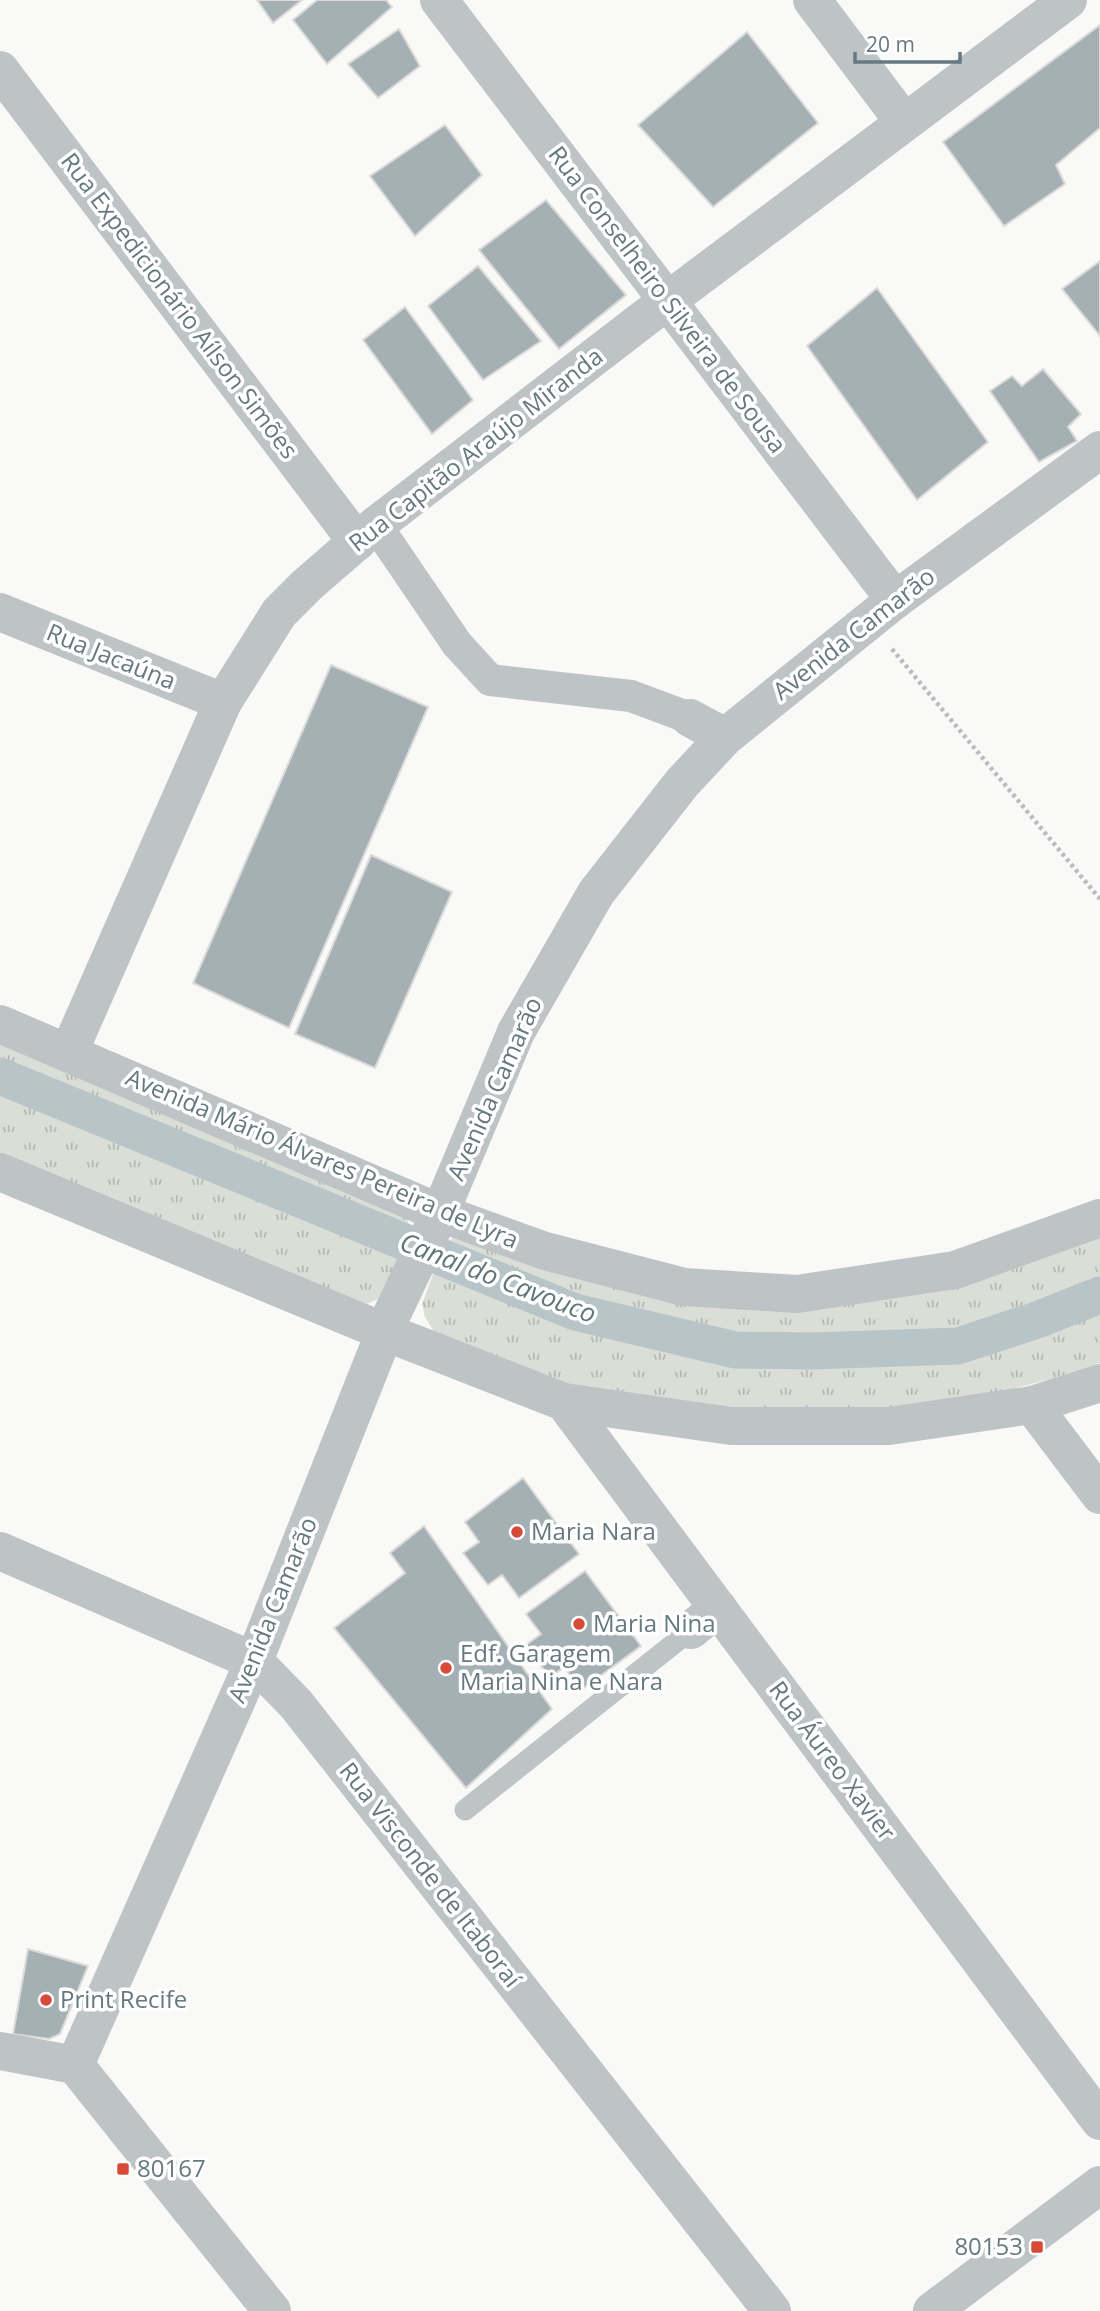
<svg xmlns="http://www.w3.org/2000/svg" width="1100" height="2311" font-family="'Open Sans',sans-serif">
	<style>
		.grass { fill: url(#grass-tufts) }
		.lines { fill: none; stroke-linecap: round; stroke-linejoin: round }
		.canal { stroke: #b8c5c8; stroke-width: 37 }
		.building { fill: #a5b0b4; stroke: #dbdbd9; stroke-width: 2 }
		.path { stroke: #b9bdbf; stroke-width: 4.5; stroke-dasharray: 3.5 3.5; stroke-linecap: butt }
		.service { stroke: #bec4c6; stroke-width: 21 }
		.pedestrian { stroke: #bec4c6; stroke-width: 32 }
		.minor { stroke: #bec4c6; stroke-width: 38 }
		.tertiary { stroke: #bec4c6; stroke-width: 38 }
		.poi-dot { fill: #d84a38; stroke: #fff; stroke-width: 2.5 }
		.labels { text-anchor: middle; stroke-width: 7; stroke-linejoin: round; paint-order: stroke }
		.street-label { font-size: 24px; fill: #667880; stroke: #fff }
		.poi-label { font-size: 24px; fill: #667880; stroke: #fff; text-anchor: start }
		.water-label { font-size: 26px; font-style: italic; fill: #60767a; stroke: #fff }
	</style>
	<defs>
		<pattern id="grass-tufts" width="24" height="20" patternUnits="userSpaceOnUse" patternTransform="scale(1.75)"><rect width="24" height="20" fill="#daded7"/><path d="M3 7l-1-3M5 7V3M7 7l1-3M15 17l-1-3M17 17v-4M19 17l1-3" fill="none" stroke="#b5b9b4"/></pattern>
	</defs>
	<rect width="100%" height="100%" fill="#f9f9f7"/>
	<g class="grass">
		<path d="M0 1032 407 1217 410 1232 389 1285 378 1299 362 1306 0 1160Z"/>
		<path d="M1100 1225V1363L1054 1378 954 1404 831 1419 550 1387 438 1338 425 1317 422 1304 443 1247 455 1236 752 1297Z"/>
	</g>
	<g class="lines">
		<path class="canal" d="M0 1076 575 1312 735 1350 812 1351 958 1346 1037 1320 1100 1295"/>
	</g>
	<g class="building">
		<path d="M257 0H302L273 23Z"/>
		<path d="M317 0H386L392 7 327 64 293 20Z"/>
		<path d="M1100 25V128L1056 165 1065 184 1004 226 943 142Z"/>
		<path d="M399 29 420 66 378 98 348 64Z"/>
		<path d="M747 32 818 123 713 207 638 125Z"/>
		<path d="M445 125 482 175 415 236 370 176Z"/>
		<path d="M546 200 626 295 559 349 479 250Z"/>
		<path d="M1100 261V336L1062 289Z"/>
		<path d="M478 266 541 341 483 380 428 306Z"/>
		<path d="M877 288 988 442 917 500 807 346Z"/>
		<path d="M405 307 473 400 432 434 363 340Z"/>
		<path d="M1043 369 1081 414 1068 427 1077 441 1039 462 990 391 1012 376 1022 386Z"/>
		<path d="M331 665 428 707 289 1028 193 983Z"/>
		<path d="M371 855 452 892 375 1068 295 1034Z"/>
		<path d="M523 1478 579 1554 519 1598 502 1575 488 1585 463 1553 479 1542 465 1522Z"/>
		<path d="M424 1526 552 1709 466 1788 334 1628 405 1573 390 1553Z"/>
		<path d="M585 1571 641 1646 581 1690 564 1667 550 1678 526 1645 541 1634 526 1614Z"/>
		<path d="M28 1949 88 1966 60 2034 49 2039 13 2034Z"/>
	</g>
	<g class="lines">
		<path class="path" d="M892 649 1100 899"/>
		<path class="service" d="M465 1810 691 1630"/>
		<path class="pedestrian" d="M376 525 457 644 490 680 631 696 690 718"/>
		<g class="minor">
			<path d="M439 0 895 600"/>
			<path d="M812 0 904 122"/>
			<path d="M0 70 357 542"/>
			<path d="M0 612 223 702"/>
			<path d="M690 718 725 737"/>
			<path d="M69 1052 223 702 279 613 307 585 376 525 667 301 1068 0"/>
			<path d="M564 1402 1100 2121"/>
			<path d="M1032 1405 1100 1495"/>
			<path d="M0 1551 254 1661 296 1704 772 2311"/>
			<path d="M691 1630 718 1608"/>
			<path d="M0 2051 75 2065 272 2311"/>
			<path d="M75 2065 254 1661 391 1316 440 1213 516 1032 596 893 682 783 725 737 895 600 1100 450"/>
		</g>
		<g class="tertiary">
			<path d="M0 1024 440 1213 545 1251 684 1287 797 1294 955 1270 1100 1218"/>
			<path d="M0 1172 385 1332 564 1402 731 1426H889L1032 1405 1100 1383"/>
			<path d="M932 2311 1100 2185"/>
		</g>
	</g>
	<g class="poi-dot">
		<circle cx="517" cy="1532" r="7"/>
		<circle cx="579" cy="1624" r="7"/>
		<circle cx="446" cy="1668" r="7"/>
		<circle cx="46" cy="2000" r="7"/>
		<rect x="116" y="2162" width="14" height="14" rx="3.5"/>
		<rect x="1030" y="2240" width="14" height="14" rx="3.5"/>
	</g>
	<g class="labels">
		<g class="street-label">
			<text transform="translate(667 300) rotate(53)" y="8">Rua Conselheiro Silveira de Sousa</text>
			<text transform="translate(179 306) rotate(53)" y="8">Rua Expedicionário Aílson Simões</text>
			<text transform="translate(476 450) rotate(-38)" y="8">Rua Capitão Araújo Miranda</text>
			<text transform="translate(854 634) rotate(-38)" y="8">Avenida Camarão</text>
			<text transform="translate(111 657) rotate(22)" y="8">Rua Jacaúna</text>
			<text transform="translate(495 1089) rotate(-66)" y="8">Avenida Camarão</text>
			<text transform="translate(322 1159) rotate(23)" y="8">Avenida Mário Álvares Pereira de Lyra</text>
			<text transform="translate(273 1610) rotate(-68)" y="8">Avenida Camarão</text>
			<text transform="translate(832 1761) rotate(53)" y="8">Rua Áureo Xavier</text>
			<text transform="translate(430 1875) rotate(52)" y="8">Rua Visconde de Itaboraí</text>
		</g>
		<g class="poi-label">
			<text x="531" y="1540">Maria Nara</text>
			<text x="593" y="1632">Maria Nina</text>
			<text x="460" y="1662">Edf. Garagem<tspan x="460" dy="28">Maria Nina e Nara</tspan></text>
			<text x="60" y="2008">Print Recife</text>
			<text x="137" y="2177">80167</text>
			<text x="1023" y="2255" text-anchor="end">80153</text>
		</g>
		<g class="water-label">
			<text transform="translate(498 1278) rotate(21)" y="9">Canal do Cavouco</text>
		</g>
	</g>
	<path d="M855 52v10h105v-10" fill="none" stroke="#667880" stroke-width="3.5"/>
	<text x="866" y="52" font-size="21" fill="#667880" stroke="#ffffff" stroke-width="5" paint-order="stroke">20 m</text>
</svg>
